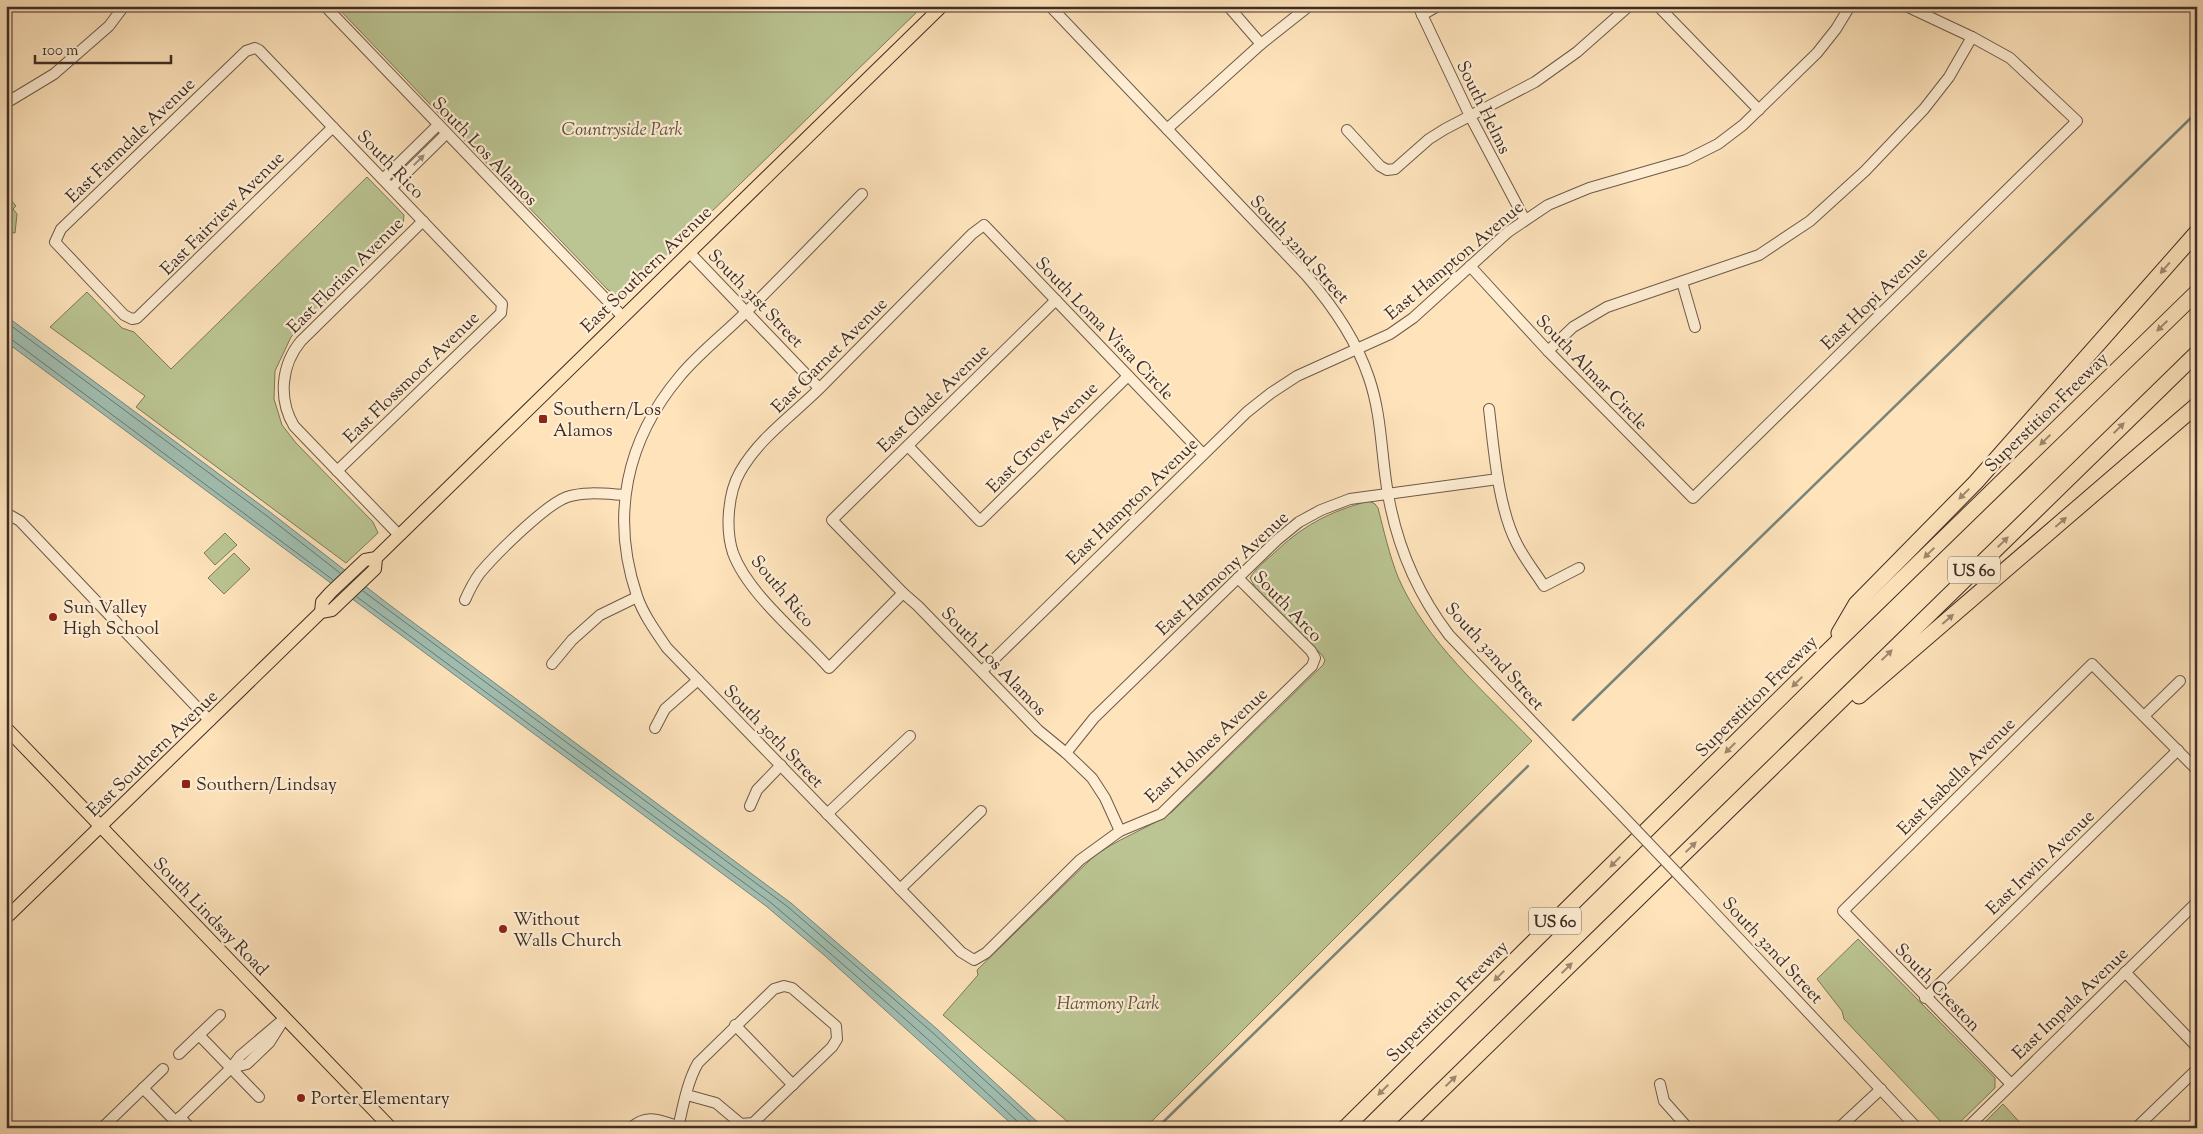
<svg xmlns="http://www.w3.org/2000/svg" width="2203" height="1134" font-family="'Sorts Mill Goudy',serif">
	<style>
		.green { fill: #bbc593; stroke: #7c795c }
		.water { fill: #a0beb1; stroke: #798479 }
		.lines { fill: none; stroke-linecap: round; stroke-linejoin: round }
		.shore { stroke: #6f766b; stroke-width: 1 }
		.stream { stroke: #798479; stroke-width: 2.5 }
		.minor-casing { stroke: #6e5a4a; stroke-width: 12 }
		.major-casing { stroke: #3e2d25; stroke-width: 14 }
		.highway-casing { stroke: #3e2d25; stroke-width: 17 }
		.minor { stroke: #feedd3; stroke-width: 10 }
		.major { stroke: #fee3bb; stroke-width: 12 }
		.highway { stroke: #fee3bb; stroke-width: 15 }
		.minor-bridge-casing { stroke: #6e5a4a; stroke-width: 12; stroke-linecap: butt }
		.minor-bridge { stroke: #feedd3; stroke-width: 10 }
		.oneway { fill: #9e8d7c }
		.oneway2 { fill: #9e8870 }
		.poi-dot { fill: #8f2418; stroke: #feedd3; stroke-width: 2 }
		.labels { text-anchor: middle; stroke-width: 4.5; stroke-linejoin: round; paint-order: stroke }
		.shield { fill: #feedd3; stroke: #786759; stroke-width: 1 }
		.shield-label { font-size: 16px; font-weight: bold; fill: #3e2d25 }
		.street-label { font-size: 18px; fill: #3e2d25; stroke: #feedd3 }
		.park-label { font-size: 18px; font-style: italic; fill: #5d5340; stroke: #feedd3 }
		.poi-label { font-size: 18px; fill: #3e2d25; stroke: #feedd3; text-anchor: start }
	</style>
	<rect width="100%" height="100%" fill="#fee3bb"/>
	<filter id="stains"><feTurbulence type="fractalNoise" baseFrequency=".004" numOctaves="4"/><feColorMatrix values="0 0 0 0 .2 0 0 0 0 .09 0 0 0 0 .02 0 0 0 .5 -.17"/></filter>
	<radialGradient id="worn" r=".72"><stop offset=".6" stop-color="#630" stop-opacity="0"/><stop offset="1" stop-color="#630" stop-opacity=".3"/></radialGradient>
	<g class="green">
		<path d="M336 6H923L628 293 619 296 608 290Z"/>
		<path d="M367 177 404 215 403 226 291 337 275 371 274 399 282 425 296 443 373 522 378 533 346 563 136 407 145 396 50 327 87 292 122 328 134 332 171 369Z"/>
		<path d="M10 199 16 206 13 209 17 214 15 233 6 232V203Z"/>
		<path d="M1369 501 1375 504 1378 508C1384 531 1389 554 1398 577 1426 642 1483 690 1532 741L1145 1128H1075L943 1015 978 975 977 970 1091 859C1115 839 1146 830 1172 812L1323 665 1325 660 1322 655 1255 587 1250 578C1255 569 1264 562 1272 555 1302 526 1328 512 1369 501Z"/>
		<path d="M225 533 237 545 215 565 204 553Z"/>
		<path d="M234 553 250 569 224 594 208 578Z"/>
		<path d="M1858 939 1995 1078V1088L1955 1127 1943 1124 1844 1019 1842 1011 1817 979Z"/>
		<path d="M2003 1104 2025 1128H1979Z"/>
	</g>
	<path class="water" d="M6 316 270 512 387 603 791 903 937 1029 1044 1128H1016L824 955 766 906 6 342Z"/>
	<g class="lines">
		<g class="shore">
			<path d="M6 322 267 516 340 573"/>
			<path d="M6 339H11L35 357 333 580"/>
			<path d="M363 591 788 907 933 1033 1037 1128"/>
			<path d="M357 597 770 902C854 973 937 1046 1018 1122L1019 1128"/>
		</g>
		<g class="stream">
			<path d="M1573 720 2197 112"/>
			<path d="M1157 1128 1528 766"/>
		</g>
		<defs>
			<g id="minor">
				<path d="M325 6 623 317"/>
				<path d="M1050 6 1306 275C1333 306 1356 339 1369 378 1382 416 1381 455 1388 494 1397 546 1417 593 1449 635L1617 810"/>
				<path d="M1228 6 1261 44"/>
				<path d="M1418 6 1470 116 1525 220"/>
				<path d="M1658 6 1759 110"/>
				<path d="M1422 15 1438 6"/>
				<path d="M6 103 54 74 109 26 124 6"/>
				<path d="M333 127 137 318 132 319 124 315 55 242 61 229 246 51 255 48 259 50 502 304 501 313 337 471"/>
				<path d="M1167 129 1261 44 1309 6"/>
				<path d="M1347 130 1380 166 1387 170 1395 169 1429 139 1445 129 1535 82 1577 52 1629 6"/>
				<path d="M383 179 438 125"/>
				<path d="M392 187 446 134"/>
				<path d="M862 194C823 234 785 274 745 313 724 334 699 353 680 376 626 440 610 516 637 596 643 614 656 632 667 648L961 952 974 960 986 953 1080 860 1120 831 1161 814 1312 666 1315 658 1311 651 1238 578"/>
				<path d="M689 252 819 388"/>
				<path d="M1470 266 1548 351 1693 498 2077 121 2010 58 1972 37 1906 6"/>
				<path d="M1682 282 1695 327"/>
				<path d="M1056 300 832 520 903 593 918 606 1038 730 1066 753 1092 778 1105 798 1120 831"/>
				<path d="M1548 351 1573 327 1607 307 1759 255 1810 221 1865 171 1924 109 1949 77 1972 37"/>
				<path d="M1489 409C1494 450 1498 508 1517 544 1524 558 1535 572 1544 586L1579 568"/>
				<path d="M908 446 980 521 1128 376"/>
				<path d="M6 513 20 521 210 721"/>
				<path d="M399 535 294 426C278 399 281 365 301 341L423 221"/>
				<path d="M903 593 829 668C800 635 748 594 733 553 725 529 728 493 740 472 759 438 794 414 821 387 872 336 921 285 972 234L984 225 1203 454"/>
				<path d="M465 600C469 591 474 581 480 573 496 554 545 505 567 497 584 491 607 494 625 495"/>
				<path d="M552 664 572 640 600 615 637 597"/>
				<path d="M982 671 1247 412 1271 393 1297 376 1390 334 1413 318 1508 232 1548 205 1589 188 1686 160 1718 144 1743 125 1817 53 1836 29 1850 6"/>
				<path d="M2144 716 2180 681"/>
				<path d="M655 728 665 709 698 680"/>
				<path d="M1066 753 1094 718 1277 540 1299 522 1321 510 1350 499 1498 479"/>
				<path d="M750 806 757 790 781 765"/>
				<path d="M827 814 910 736"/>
				<path d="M900 889 981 811"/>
				<path d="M1694 891 1917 1128"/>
				<path d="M2125 972 2197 1047"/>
				<path d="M1925 998 2178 750"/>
				<path d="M735 1025 793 1085"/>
				<path d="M199 1035 259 1097"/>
				<path d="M179 1054 220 1015"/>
				<path d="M231 1068 247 1064 269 1043 281 1024"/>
				<path d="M1660 1084 1664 1101 1688 1128"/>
				<path d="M2011 1084 1843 911 2092 664 2197 770"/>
				<path d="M143 1088 176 1122"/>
				<path d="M180 1117 190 1128"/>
				<path d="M102 1128 163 1069"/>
				<path d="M169 1128 231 1068 240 1056 285 1018"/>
				<path d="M631 1128C647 1113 660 1121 678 1126"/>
				<path d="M678 1128C683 1107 687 1082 698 1063L774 989 784 986 792 988 836 1026 837 1039 832 1047 753 1123 741 1124 716 1103 687 1095"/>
				<path d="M1839 1128 1881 1089"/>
				<path d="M1967 1128 2197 902"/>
				<path d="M2136 1128 2197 1069"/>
			</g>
			<g id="major">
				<path d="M321 612 322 602 331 592 365 560 376 558 942 6"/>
				<path d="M6 728 391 1128"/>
				<path d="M6 918 321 612 332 610 375 569 376 558"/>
			</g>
			<g id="highway">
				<path d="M1839 633 1856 604 1976 482 2197 232"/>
				<path d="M1859 696 2197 405"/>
				<path d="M1345 1128 1829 650 2197 292"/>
				<path d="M1403 1128 2197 353"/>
			</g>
		</defs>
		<use href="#minor" class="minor-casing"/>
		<use href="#major" class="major-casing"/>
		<use href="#highway" class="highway-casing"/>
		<use href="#minor" class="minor"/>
		<use href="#major" class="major"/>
		<use href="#highway" class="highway"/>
		<defs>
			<path id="minor-bridge" d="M1617 810 1694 891"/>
		</defs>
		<use href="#minor-bridge" class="minor-bridge-casing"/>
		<use href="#minor-bridge" class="minor-bridge"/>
	</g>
	<defs><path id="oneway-solid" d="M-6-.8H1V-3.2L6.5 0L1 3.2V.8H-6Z" transform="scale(1.25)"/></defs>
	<use class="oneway" href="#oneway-solid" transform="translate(419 160) rotate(-45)"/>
	<g class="oneway2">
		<use href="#oneway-solid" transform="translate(2165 268) rotate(131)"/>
		<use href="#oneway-solid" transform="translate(2162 326) rotate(136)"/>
		<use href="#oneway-solid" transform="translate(2119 428) rotate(-44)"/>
		<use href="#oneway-solid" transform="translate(2045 440) rotate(136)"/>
		<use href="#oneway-solid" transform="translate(1964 494) rotate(135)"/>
		<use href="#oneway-solid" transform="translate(2061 522) rotate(-41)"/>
		<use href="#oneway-solid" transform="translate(2003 542) rotate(-44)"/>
		<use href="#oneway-solid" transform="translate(1929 553) rotate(136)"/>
		<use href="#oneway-solid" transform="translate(1948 619) rotate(-41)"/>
		<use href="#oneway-solid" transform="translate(1887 655) rotate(-44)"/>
		<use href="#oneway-solid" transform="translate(1797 682) rotate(135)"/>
		<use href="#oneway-solid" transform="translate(1730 748) rotate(135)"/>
		<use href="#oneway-solid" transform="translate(1691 847) rotate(-44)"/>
		<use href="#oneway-solid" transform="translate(1615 862) rotate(135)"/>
		<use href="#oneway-solid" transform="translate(1567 968) rotate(-44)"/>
		<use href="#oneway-solid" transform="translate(1499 976) rotate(135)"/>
		<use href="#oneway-solid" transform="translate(1451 1081) rotate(-44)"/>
		<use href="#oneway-solid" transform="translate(1383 1090) rotate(135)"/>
	</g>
	<g class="poi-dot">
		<rect x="538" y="414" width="10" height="10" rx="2.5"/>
		<circle cx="53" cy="617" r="5"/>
		<rect x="181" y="779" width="10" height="10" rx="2.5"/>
		<circle cx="503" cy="929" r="5"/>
		<circle cx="301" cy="1098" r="5"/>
	</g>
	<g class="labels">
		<g class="shield">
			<rect x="1948" y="556.5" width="52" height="27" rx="4"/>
			<rect x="1529" y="907.5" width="52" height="27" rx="4"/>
		</g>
		<g class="shield-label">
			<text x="1974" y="576">US 60</text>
			<text x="1555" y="927">US 60</text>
		</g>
		<g class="street-label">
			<text transform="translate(1484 107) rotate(64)" y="6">South Helms</text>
			<text transform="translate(130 140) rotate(-44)" y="6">East Farmdale Avenue</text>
			<text transform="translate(485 151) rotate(46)" y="6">South Los Alamos</text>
			<text transform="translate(391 164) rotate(46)" y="6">South Rico</text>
			<text transform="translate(222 213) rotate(-45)" y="6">East Fairview Avenue</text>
			<text transform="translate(1300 249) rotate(48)" y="6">South 32nd Street</text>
			<text transform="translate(1454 260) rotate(-40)" y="6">East Hampton Avenue</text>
			<text transform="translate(646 269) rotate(-44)" y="6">East Southern Avenue</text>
			<text transform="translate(345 275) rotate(-45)" y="6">East Florian Avenue</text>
			<text transform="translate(756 298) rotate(46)" y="6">South 31st Street</text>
			<text transform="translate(1874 298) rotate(-44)" y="6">East Hopi Avenue</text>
			<text transform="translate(1105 328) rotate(46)" y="6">South Loma Vista Circle</text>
			<text transform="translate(829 355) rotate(-45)" y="6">East Garnet Avenue</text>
			<text transform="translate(1592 372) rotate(46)" y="6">South Almar Circle</text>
			<text transform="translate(411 377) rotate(-44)" y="6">East Flossmoor Avenue</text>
			<text transform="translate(933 398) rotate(-44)" y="6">East Glade Avenue</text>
			<text transform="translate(2046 412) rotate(-44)" y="6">Superstition Freeway</text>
			<text transform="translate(1042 437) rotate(-45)" y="6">East Grove Avenue</text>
			<text transform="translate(1132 501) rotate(-44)" y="6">East Hampton Avenue</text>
			<text transform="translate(1222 573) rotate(-43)" y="6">East Harmony Avenue</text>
			<text transform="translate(783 591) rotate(50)" y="6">South Rico</text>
			<text transform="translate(1288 606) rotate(46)" y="6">South Arco</text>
			<text transform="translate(1495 656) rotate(48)" y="6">South 32nd Street</text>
			<text transform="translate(994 661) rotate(46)" y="6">South Los Alamos</text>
			<text transform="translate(1756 696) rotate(-45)" y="6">Superstition Freeway</text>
			<text transform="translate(774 736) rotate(46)" y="6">South 30th Street</text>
			<text transform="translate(1206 745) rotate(-43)" y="6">East Holmes Avenue</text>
			<text transform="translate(152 753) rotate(-44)" y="6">East Southern Avenue</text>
			<text transform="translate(1956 776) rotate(-45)" y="6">East Isabella Avenue</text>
			<text transform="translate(2040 862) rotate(-44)" y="6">East Irwin Avenue</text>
			<text transform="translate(211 916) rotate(46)" y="6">South Lindsay Road</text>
			<text transform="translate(1773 950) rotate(47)" y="6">South 32nd Street</text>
			<text transform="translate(1938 987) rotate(46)" y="6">South Creston</text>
			<text transform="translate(1447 1001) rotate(-45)" y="6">Superstition Freeway</text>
			<text transform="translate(2070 1003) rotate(-44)" y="6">East Impala Avenue</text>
		</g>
		<g class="park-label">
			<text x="622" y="135">Countryside Park</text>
			<text x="1108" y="1009">Harmony Park</text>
		</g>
		<g class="poi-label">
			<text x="553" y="415">Southern/Los<tspan x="553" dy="21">Alamos</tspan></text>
			<text x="63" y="613">Sun Valley<tspan x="63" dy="21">High School</tspan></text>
			<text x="196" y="790">Southern/Lindsay</text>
			<text x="513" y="925">Without<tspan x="513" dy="21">Walls Church</tspan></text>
			<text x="311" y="1104">Porter Elementary</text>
		</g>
	</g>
	<rect width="2203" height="1134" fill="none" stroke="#fee3bb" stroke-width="25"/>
	<rect x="8" y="8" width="2188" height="1119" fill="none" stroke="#3e2d25" stroke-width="2.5"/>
	<rect x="12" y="12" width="2178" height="1109" fill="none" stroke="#3e2d25"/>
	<path d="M35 55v8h136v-8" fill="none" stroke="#3e2d25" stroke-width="2.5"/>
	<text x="42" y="55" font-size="15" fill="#3e2d25" stroke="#feedd3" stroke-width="4" paint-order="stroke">100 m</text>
	<rect width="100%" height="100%" filter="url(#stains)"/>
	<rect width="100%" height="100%" fill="url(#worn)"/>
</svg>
